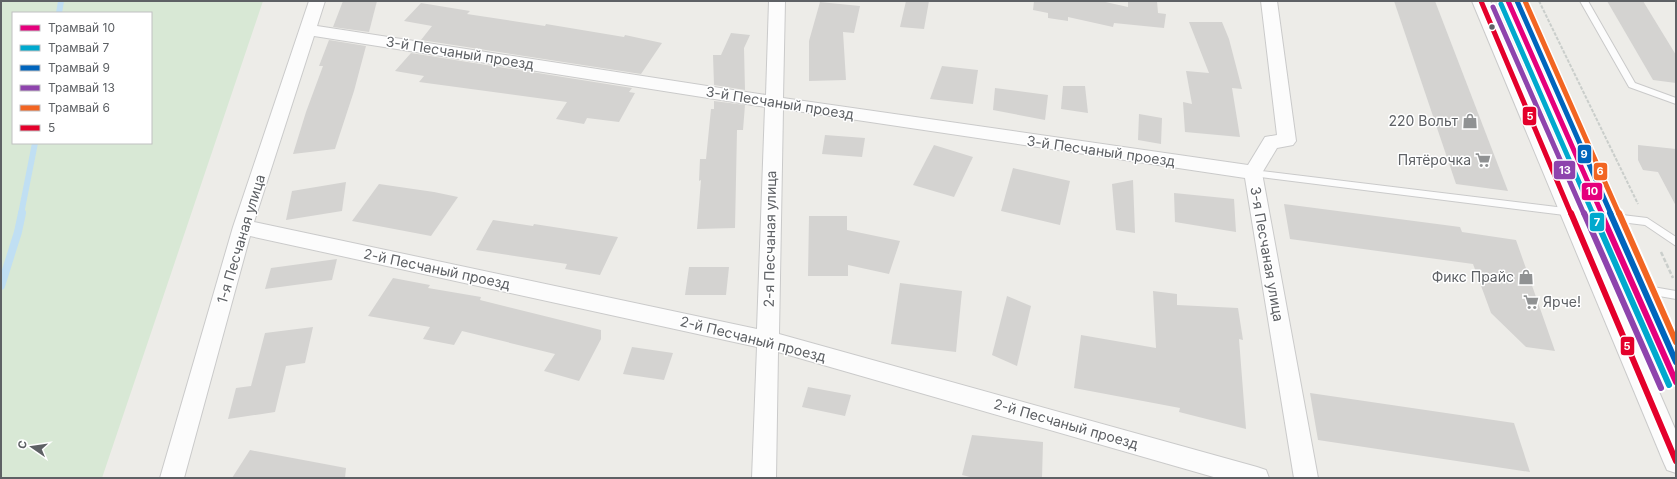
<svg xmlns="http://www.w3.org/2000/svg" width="1677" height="479" font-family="Inter,sans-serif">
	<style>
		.green { fill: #d8e8d5; fill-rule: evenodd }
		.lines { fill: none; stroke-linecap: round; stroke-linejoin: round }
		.stream-far1 { stroke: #c0dff3; stroke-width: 6 }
		.stream { stroke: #c0dff3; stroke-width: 8 }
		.building { fill: #d4d3d1 }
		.lane-casing { stroke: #cacaca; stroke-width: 2 }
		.street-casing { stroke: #cacaca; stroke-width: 2 }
		.secondary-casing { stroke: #cacaca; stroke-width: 2 }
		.path-far1 { stroke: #cacecb; stroke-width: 2; stroke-dasharray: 3.5 1.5; stroke-linecap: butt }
		.path { stroke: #cacecb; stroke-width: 2.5; stroke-dasharray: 4.5 2; stroke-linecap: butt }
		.lane { fill: #fcfcfc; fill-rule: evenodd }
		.street { fill: #fcfcfc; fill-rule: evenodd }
		.secondary { fill: #fcfcfc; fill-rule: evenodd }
		.bus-1-far1-casing { stroke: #fff; stroke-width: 8 }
		.bus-1-casing { stroke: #fff; stroke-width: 10 }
		.bus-1-far1 { stroke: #e4002b; stroke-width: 5 }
		.bus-1 { stroke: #e4002b; stroke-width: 6 }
		.tram-1-far1-casing { stroke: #fff; stroke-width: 8 }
		.tram-1-casing { stroke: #fff; stroke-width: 10 }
		.tram-2-far1-casing { stroke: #fff; stroke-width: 8 }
		.tram-2-casing { stroke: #fff; stroke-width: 10 }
		.tram-3-far1-casing { stroke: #fff; stroke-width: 8 }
		.tram-3-casing { stroke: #fff; stroke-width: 10 }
		.tram-4-far1-casing { stroke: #fff; stroke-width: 8 }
		.tram-4-casing { stroke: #fff; stroke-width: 10 }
		.tram-5-far1-casing { stroke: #fff; stroke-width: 8 }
		.tram-5-casing { stroke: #fff; stroke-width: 10 }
		.tram-1-far1 { stroke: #e5007d; stroke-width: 5 }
		.tram-1 { stroke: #e5007d; stroke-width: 6 }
		.tram-2-far1 { stroke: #00a9ce; stroke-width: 5 }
		.tram-2 { stroke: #00a9ce; stroke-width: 6 }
		.tram-3-far1 { stroke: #0065bd; stroke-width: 5 }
		.tram-3 { stroke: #0065bd; stroke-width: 6 }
		.tram-4-far1 { stroke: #8e44ad; stroke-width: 5 }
		.tram-4 { stroke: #8e44ad; stroke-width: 6 }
		.tram-5-far1 { stroke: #f26522; stroke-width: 5 }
		.tram-5 { stroke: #f26522; stroke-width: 6 }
		.bus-dot { fill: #5e6165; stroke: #fff; stroke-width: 1.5 }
		.labels { text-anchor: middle; stroke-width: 3; stroke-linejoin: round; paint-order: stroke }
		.street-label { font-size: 14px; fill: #5e6165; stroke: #fff }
		.poi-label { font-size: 14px; fill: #5e6165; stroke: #fff; text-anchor: end }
		.line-badge { stroke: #fff; stroke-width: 1.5 }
		.badge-label { font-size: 11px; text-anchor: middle; font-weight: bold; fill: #fff }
	</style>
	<rect width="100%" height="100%" fill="#edece8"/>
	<path class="green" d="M1 1H263L102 478H1ZM13 13H151V143H13Z"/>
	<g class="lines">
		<g class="stream-far1">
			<path d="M59 13 61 1"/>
			<path d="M21 214 35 143"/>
		</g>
		<path class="stream" d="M1 286 18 232 22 213"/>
	</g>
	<g class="building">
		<path d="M343 1H377L369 32 333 27Z"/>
		<path d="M906 1H929L924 29 900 27Z"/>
		<path d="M1034 1H1101L1128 7V1H1157L1158 13 1166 14 1164 28 1114 23 1113 27 1068 17V21L1048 18V13L1033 10Z"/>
		<path d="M1394 1H1435L1508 191 1456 184Z"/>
		<path d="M1607 1H1643L1676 55V83L1653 80Z"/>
		<path d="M820 2 860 6 854 33 843 32 846 80 809 81V41Z"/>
		<path d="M421 3 470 11 467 14 545 26 546 24 624 37 625 35 662 43 641 74 421 40 432 26 404 21Z"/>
		<path d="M1189 22H1222L1229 39 1242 89 1232 88 1240 137 1185 132 1183 102 1192 104 1186 71 1209 73Z"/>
		<path d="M731 33 750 35 744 48 745 90 714 85 713 55H721Z"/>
		<path d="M329 40 366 46 354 91 335 149 293 154 306 112 323 66H319Z"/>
		<path d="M411 53 632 88 629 92 635 93 619 122 587 118 584 124 556 119 567 102 419 82 424 76 395 71Z"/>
		<path d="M942 66 978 70 973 104 930 99Z"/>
		<path d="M1063 86H1085L1088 113 1061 109Z"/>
		<path d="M995 88 1048 95 1045 120 993 110Z"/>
		<path d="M714 101 745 105 743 130H737L735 228 697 229 701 180 699 181 700 159H706L711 109H714Z"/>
		<path d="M1139 114 1162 118 1161 144 1138 140Z"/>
		<path d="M825 135 865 138 862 157 822 154Z"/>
		<path d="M934 145 973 157 954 197 913 185Z"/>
		<path d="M1638 145 1676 149V206L1658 172 1643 170 1638 160Z"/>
		<path d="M1013 168 1070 181 1060 225 1001 211Z"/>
		<path d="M1133 180 1135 233 1116 230 1112 184Z"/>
		<path d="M346 182 342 211 286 220 292 191Z"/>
		<path d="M379 184 434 192 458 197 431 236 352 221Z"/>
		<path d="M1174 193 1234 199 1236 232 1175 222Z"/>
		<path d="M1284 204 1460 227 1462 232 1516 240 1555 351 1526 347 1491 313 1473 264 1290 239Z"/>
		<path d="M809 216H847V230L900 241 889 274 848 265V276H808Z"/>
		<path d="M493 220 533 226 534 224 618 237 600 275 565 269 567 264 476 250Z"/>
		<path d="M337 259 332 280 265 289 271 268Z"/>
		<path d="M689 267H729L726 295H685Z"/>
		<path d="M393 278 430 285 428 288 481 297 480 300 601 330V339L579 381 544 371 555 354 462 331 454 345 423 339 430 327 368 316Z"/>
		<path d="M900 283 962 291 956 352 891 344Z"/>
		<path d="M1153 291 1177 294V305L1238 308 1243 340 1239 339 1246 429 1179 412 1180 408 1074 388 1081 335 1156 348Z"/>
		<path d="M1007 296 1031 306 1017 366 992 355Z"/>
		<path d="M313 327 305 363 286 366 275 412 228 419 236 388 251 386 265 333Z"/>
		<path d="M632 347 673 353 664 380 623 374Z"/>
		<path d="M808 387 851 395 845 416 802 407Z"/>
		<path d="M1310 393 1514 423 1530 472 1318 440Z"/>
		<path d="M972 435 1043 442 1042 478H974L962 475Z"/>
		<path d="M250 450 346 468 345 478H232Z"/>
	</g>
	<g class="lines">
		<defs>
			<g id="lane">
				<path d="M1580 1H1588L1635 83 1676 98V104L1629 87Z"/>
				<path d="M1253 170 1647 218 1676 237V246L1645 225 1253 176 1248 173Z"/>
				<path d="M1601 278 1676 291V299L1597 285 1596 282 1597 279Z"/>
			</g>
			<path id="street" d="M309 1H325L317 26 766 95 769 1H785L783 98 1248 165 1265 137 1277 135 1261 1H1277L1296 141 1293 145 1277 148 1262 173 1318 478H1294L1245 178 783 109 779 334 1257 467 1266 470 1269 478H1217L778 352 776 478H752L757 347 250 236 184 478H160L233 227ZM314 36 765 107 757 329 254 222Z"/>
			<path id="secondary" d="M1472 1H1490L1676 431V473L1667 470 1663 461Z"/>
		</defs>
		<use href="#lane" class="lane-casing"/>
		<use href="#street" class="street-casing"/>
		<use href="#secondary" class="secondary-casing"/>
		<path class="path-far1" d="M1539 1 1638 204"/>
		<path class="path" d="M1661 252 1673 278"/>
		<use href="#lane" class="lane"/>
		<use href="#street" class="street"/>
		<use href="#secondary" class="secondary"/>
		<defs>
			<path id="bus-1-far1" d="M1481 1 1571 214"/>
			<path id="bus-1" d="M1571 213 1676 461"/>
		</defs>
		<use href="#bus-1-far1" class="bus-1-far1-casing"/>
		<use href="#bus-1" class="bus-1-casing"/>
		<use href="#bus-1-far1" class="bus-1-far1"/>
		<use href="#bus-1" class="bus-1"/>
		<defs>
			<path id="tram-1-far1" d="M1508 1 1602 214"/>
			<path id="tram-1" d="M1601 213 1676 382"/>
			<path id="tram-2-far1" d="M1501 4 1593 214"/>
			<path id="tram-2" d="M1593 213 1669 385"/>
			<path id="tram-3-far1" d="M1517 1 1611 214"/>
			<path id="tram-3" d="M1610 213 1676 362"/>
			<path id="tram-4-far1" d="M1493 7 1584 214"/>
			<path id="tram-4" d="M1584 213 1661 388"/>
			<path id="tram-5-far1" d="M1525 1 1619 214"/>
			<path id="tram-5" d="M1619 213 1676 342"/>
		</defs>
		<use href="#tram-1-far1" class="tram-1-far1-casing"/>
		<use href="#tram-1" class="tram-1-casing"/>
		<use href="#tram-2-far1" class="tram-2-far1-casing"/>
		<use href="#tram-2" class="tram-2-casing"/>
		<use href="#tram-3-far1" class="tram-3-far1-casing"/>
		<use href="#tram-3" class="tram-3-casing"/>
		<use href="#tram-4-far1" class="tram-4-far1-casing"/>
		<use href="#tram-4" class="tram-4-casing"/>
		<use href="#tram-5-far1" class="tram-5-far1-casing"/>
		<use href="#tram-5" class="tram-5-casing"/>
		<use href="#tram-1-far1" class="tram-1-far1"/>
		<use href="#tram-1" class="tram-1"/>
		<use href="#tram-2-far1" class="tram-2-far1"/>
		<use href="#tram-2" class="tram-2"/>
		<use href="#tram-3-far1" class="tram-3-far1"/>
		<use href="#tram-3" class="tram-3"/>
		<use href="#tram-4-far1" class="tram-4-far1"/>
		<use href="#tram-4" class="tram-4"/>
		<use href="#tram-5-far1" class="tram-5-far1"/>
		<use href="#tram-5" class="tram-5"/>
	</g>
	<defs>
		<symbol id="shop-bare" viewBox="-9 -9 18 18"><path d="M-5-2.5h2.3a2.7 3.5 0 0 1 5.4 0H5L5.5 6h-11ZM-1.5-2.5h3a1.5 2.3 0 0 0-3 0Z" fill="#909293" stroke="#fff" stroke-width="2.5" paint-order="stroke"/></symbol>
		<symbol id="supermarket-bare" viewBox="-9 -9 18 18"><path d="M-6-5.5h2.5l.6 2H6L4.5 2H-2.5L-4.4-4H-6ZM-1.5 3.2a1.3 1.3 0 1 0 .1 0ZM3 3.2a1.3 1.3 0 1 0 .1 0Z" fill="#909293" stroke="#fff" stroke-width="2.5" paint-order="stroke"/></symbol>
	</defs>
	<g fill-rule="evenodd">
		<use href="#shop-bare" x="1459" y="110" width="22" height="22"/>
		<use href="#supermarket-bare" x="1472" y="149" width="22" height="22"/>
		<use href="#shop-bare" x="1515" y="266" width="22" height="22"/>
		<use href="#supermarket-bare" x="1520" y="291" width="22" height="22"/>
	</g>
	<circle class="bus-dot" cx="1492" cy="27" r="3.5"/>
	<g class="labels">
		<g class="street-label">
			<text transform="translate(460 53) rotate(9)" y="5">3-й Песчаный проезд</text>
			<text transform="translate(780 103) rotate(9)" y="5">3-й Песчаный проезд</text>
			<text transform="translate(1101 151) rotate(8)" y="5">3-й Песчаный проезд</text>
			<text transform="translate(241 239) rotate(-73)" y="5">1-я Песчаная улица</text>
			<text transform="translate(770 239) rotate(-89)" y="5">2-я Песчаная улица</text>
			<text transform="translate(1267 254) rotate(80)" y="5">3-я Песчаная улица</text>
			<text transform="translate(437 269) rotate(12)" y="5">2-й Песчаный проезд</text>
			<text transform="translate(753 339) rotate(14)" y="5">2-й Песчаный проезд</text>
			<text transform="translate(1066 424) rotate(16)" y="5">2-й Песчаный проезд</text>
		</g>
		<g class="poi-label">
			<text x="1458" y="126">220 Вольт</text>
			<text x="1471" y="165">Пятёрочка</text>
			<text x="1514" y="282">Фикс Прайс</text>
			<text x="1543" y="307" text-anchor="start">Ярче!</text>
		</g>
	</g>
	<g class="line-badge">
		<rect x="1522" y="106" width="15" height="20" rx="4" fill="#e4002b"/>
		<rect x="1577" y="144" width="15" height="20" rx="4" fill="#0065bd"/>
		<rect x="1553" y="160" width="23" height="20" rx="4" fill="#8e44ad"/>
		<rect x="1593" y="162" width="15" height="19" rx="4" fill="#f26522"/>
		<rect x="1581" y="182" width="22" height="19" rx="4" fill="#e5007d"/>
		<rect x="1589" y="212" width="16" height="20" rx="4" fill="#00a9ce"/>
		<rect x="1620" y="336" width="15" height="20" rx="4" fill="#e4002b"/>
	</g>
	<g class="badge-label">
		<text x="1530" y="120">5</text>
		<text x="1584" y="158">9</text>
		<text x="1565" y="174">13</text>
		<text x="1600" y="175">6</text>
		<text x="1592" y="195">10</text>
		<text x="1597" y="226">7</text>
		<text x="1627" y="350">5</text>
	</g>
	<rect width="1677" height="479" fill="none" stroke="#5e6165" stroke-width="4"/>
	<rect x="12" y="12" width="140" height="132" fill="#ffffff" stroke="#bfc0c1"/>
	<rect x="20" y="25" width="20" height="6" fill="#e5007d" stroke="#bfc0c1"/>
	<text x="48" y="32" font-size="12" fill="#5e6165">Трамвай 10</text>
	<rect x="20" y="45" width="20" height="6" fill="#00a9ce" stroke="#bfc0c1"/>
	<text x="48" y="52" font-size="12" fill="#5e6165">Трамвай 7</text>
	<rect x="20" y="65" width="20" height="6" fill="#0065bd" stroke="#bfc0c1"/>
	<text x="48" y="72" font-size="12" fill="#5e6165">Трамвай 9</text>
	<rect x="20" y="85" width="20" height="6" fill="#8e44ad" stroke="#bfc0c1"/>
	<text x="48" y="92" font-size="12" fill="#5e6165">Трамвай 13</text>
	<rect x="20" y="105" width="20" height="6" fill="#f26522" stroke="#bfc0c1"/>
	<text x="48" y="112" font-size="12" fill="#5e6165">Трамвай 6</text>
	<rect x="20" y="125" width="20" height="6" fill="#e4002b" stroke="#bfc0c1"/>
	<text x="48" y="132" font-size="12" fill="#5e6165">5</text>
	<g transform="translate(32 447) rotate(283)" stroke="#ffffff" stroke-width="3" paint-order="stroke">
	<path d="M0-3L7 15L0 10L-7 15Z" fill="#5e6165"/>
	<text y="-6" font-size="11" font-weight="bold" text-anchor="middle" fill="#5e6165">С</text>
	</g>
</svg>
